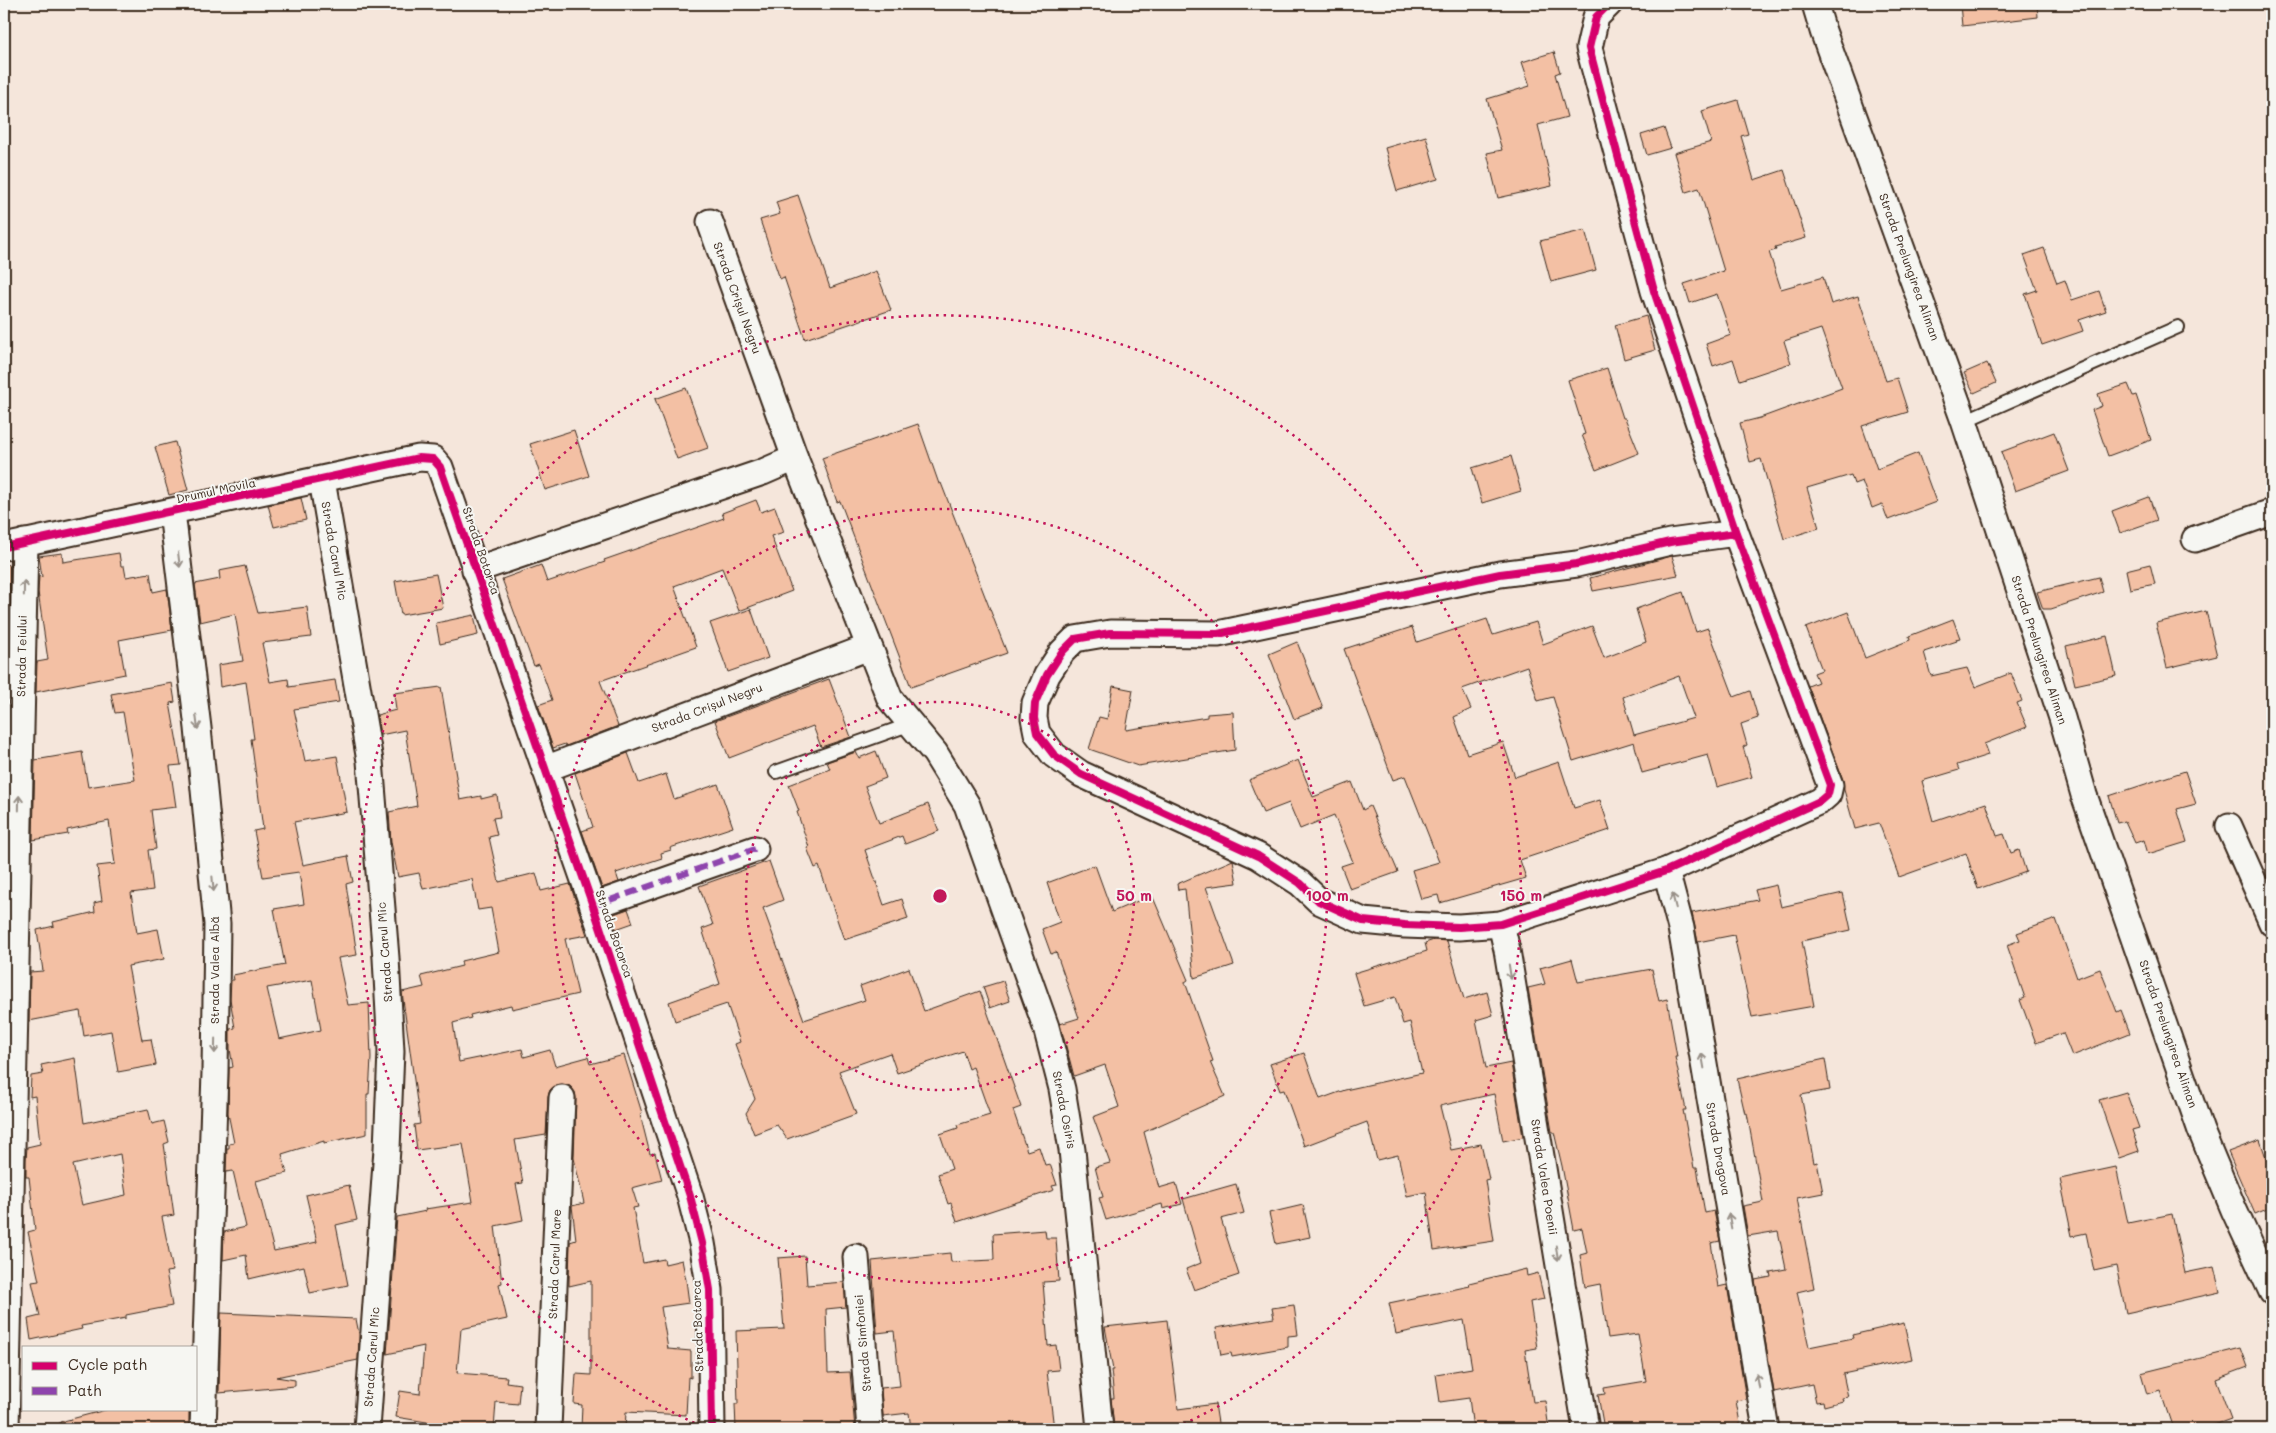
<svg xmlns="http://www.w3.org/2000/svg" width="2276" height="1433" font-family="Mali,sans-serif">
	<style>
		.building { fill: #f3c0a4; stroke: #3b2a1e; fill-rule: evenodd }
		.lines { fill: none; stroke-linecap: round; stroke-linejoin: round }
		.service-casing { stroke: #3b2a1e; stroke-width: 16 }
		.minor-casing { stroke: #3b2a1e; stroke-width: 29 }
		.service { stroke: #f6f6f2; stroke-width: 12 }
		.minor { stroke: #f6f6f2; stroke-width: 25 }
		.quiet { stroke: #8e44ad; stroke-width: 6; stroke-dasharray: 12 6; stroke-linecap: butt }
		.cycleway-casing { stroke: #f6f6f2; stroke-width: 11 }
		.cycleway { stroke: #d6006c; stroke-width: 8 }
		.oneway { stroke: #989088 }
		.ring { fill: none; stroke: #c2185b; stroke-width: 2.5; stroke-dasharray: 2.5 5 }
		.labels { text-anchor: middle; stroke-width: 4; stroke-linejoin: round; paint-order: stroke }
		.street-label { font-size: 12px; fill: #3b2a1e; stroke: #f6f6f2 }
		.centre { fill: #c2185b; stroke: #f6f6f2; stroke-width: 2.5 }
		.ring-label { font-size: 15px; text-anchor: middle; font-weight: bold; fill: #c2185b; stroke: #f6f6f2; stroke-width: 4; stroke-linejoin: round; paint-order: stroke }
	</style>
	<rect width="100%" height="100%" fill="#f5e6db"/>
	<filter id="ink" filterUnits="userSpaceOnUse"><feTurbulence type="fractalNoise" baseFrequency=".02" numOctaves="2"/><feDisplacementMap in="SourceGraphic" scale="10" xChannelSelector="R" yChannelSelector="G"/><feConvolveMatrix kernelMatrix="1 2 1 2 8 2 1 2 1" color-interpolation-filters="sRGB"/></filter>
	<g filter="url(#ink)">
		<g class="building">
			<path d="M1960 4H2037L2038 17 1962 26Z"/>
			<path d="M1554 52 1560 72 1555 74 1567 117 1538 125 1552 186 1498 198 1487 153 1502 150 1487 99 1530 86 1522 62Z"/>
			<path d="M1738 100 1748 134 1741 136 1754 180 1784 170 1806 238 1775 247 1776 250 1769 252 1781 289 1823 277 1831 304 1858 296 1886 381 1897 378 1908 412 1862 426 1877 469 1918 453 1936 502 1888 520 1882 504 1872 508 1862 481 1854 484 1851 475 1807 488 1819 528 1784 539 1761 459 1750 462 1740 423 1760 418 1842 388 1821 329 1784 341 1791 363 1740 380 1733 359 1713 366 1706 344 1731 335 1717 294 1690 303 1684 284 1724 271 1699 188 1686 192 1674 153 1711 142 1702 111Z"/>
			<path d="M1664 128 1671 148 1647 155 1641 135Z"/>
			<path d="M1426 136 1438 179 1397 191 1385 148Z"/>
			<path d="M798 195 830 288 876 271 891 310 805 339 784 277 780 279 760 220 780 214 776 202Z"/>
			<path d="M1585 230 1596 270 1551 282 1540 241Z"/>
			<path d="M2044 248 2057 283 2065 280 2072 300 2099 291 2106 311 2079 320 2083 331 2042 345 2025 294 2037 290 2024 255Z"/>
			<path d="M1646 316 1655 350 1624 359 1615 325Z"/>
			<path d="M1987 363 1996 383 1974 393 1964 373Z"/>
			<path d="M1607 368 1623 418H1625L1639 453 1596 470 1582 435 1585 434 1568 380Z"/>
			<path d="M2128 384 2133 396 2136 395 2151 440 2108 456 2092 410 2102 406 2098 394Z"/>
			<path d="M686 388 708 448 677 459 655 399Z"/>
			<path d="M918 424 939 484 941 483 1007 653 911 687 840 501 837 502 822 458Z"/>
			<path d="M574 430 589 476 545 490 530 444Z"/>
			<path d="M2054 432 2069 471 2015 491 2001 452Z"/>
			<path d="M175 442 188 490 169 495 155 447Z"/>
			<path d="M1511 456 1521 491 1482 503 1472 468Z"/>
			<path d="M2149 497 2157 520 2120 533 2112 511Z"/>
			<path d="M301 498 306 520 274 527 268 505Z"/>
			<path d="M756 500 761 512 775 507 784 532 771 536 792 591 739 611 722 568 674 586 696 647 600 681 618 726 566 746 565 744 553 748 538 705 552 700 539 664 534 666 502 579 541 565 547 582 605 562 604 560 724 518 722 513Z"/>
			<path d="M62 553 63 562 119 553 121 566H124L126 577 150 573 153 592 167 589 172 630 119 640 125 674 36 692 37 662 48 660 38 592 39 576 42 577 39 556Z"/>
			<path d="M1672 556 1678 575 1593 591 1590 578Z"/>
			<path d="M4 563 10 566V594L4 595Z"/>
			<path d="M2150 564 2155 584 2130 589 2126 570Z"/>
			<path d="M245 566 258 613 307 607 311 637 262 643 270 682 288 679 289 687 335 680 339 702 294 709 305 761 337 756 347 812 294 822 303 865 348 856 353 882 346 884 357 955 338 958 348 1005 369 1003 371 1058 369 1094H367V1134L324 1143V1141L282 1154 287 1173 256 1181 274 1251 317 1242 306 1195 349 1185 357 1220 336 1225 348 1285 310 1293 304 1266 249 1279 246 1255 223 1260 224 1232 246 1227 233 1171 226 1172 227 1148H229V1144L234 1143 228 1113 229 1068 233 1067 230 1049V1029L235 1028 230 999 231 980H234L233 975 285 965 274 909 304 904 299 872 263 877 254 831 263 829 251 739H254L246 682 220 687 218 665 243 661 235 614 200 622 195 584 220 579 219 571ZM312 980 321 1030 279 1039 267 988Z"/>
			<path d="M436 574 443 608 401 615 395 581Z"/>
			<path d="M2099 577 2103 592 2051 609H2043L2037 592Z"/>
			<path d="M1683 592 1696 632 1708 628 1734 697 1750 691 1758 718 1741 724 1747 745 1743 747 1752 777 1717 787 1708 755 1642 773 1634 742 1573 761 1553 697 1538 701 1527 666 1462 689 1471 709 1454 717 1467 754 1503 742 1515 777 1559 762 1574 808 1600 800 1610 830 1520 860 1526 878 1440 903 1438 895 1421 899 1412 870 1439 862 1405 776 1393 780 1344 649 1412 627 1417 642 1487 619 1493 635 1536 622 1543 644 1592 626 1604 658 1646 642 1636 609ZM1679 676 1694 718 1634 735 1623 697Z"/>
			<path d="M751 609 768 658 728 672 710 623Z"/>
			<path d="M2206 611 2217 656 2167 668 2156 623Z"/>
			<path d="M1848 612 1865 658 1910 640 1909 636 1953 619 1960 638 1956 639 1957 641 1924 652 1931 676 1967 668 1975 687 2011 673 2022 701 2017 703 2027 727 1984 744 1988 755 1957 765 1959 770 1922 781 1933 821 1986 803 1997 836 2004 834 2011 853 2019 850 2026 872 1978 889 1966 853 1899 877 1879 823 1855 829 1844 790 1843 780 1808 686 1818 682 1814 673 1822 670 1806 628Z"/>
			<path d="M474 615 478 635 440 644 436 623Z"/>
			<path d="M2107 636 2116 676 2075 685 2066 646Z"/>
			<path d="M1297 642 1323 708 1294 719 1269 654Z"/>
			<path d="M829 679 851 737 821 747 813 726 729 758 715 721Z"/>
			<path d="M172 683 175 702 170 703 181 765 170 766 176 807 151 810 156 849 148 850 153 890 131 893 137 933 158 929 164 959 128 966 142 1040 151 1039 156 1065 118 1072 111 1031 84 1036 80 1011 29 1021 30 972 43 971 37 930 54 926 53 922 95 912 94 903 102 901 97 866 115 864 109 821 67 830 68 834 33 840 35 760 82 752 88 787 135 780 123 712 115 713 111 694Z"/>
			<path d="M1113 686 1133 690 1126 730 1207 717V714L1233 712 1235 750 1138 766 1089 749 1099 717 1107 719Z"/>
			<path d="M441 687 460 800 481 796V799L497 795 500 817 493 818 497 835 489 837 499 882 536 873 541 891 570 884 587 935 565 939 578 994 512 1009 511 1005 470 1015 471 1018 453 1023 459 1062 522 1049 524 1057 550 1050 555 1066 588 1057 590 1064 624 1055 642 1113 640 1114 650 1154 655 1153 662 1180 632 1188 638 1207 633 1208 643 1263 664 1259 665 1264 682 1260 686 1280 689 1303 661 1307 668 1349 691 1351V1378L688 1377 686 1415 626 1412 625 1429H581L582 1405 574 1404 576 1374 591 1375V1281L569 1286V1282L570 1242 576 1240 572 1206 584 1203 574 1158 576 1098 575 1092 570 1086 562 1084 556 1085 550 1090 548 1097 546 1135 515 1140 523 1183 516 1184 523 1220 495 1226 502 1283 499 1284 507 1319 461 1329 457 1373 507 1377 506 1382 520 1384 518 1404 496 1402 494 1429H469L396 1417 400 1391 420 1394 424 1346 387 1354 397 1217 426 1211 425 1209 473 1202 463 1144 417 1150 414 1125 420 1124 402 992 424 987 421 976 462 966 461 961 499 952 491 908 478 910 472 879 423 889 419 873 398 877 391 842 389 812 417 806 405 730 380 735 377 715 396 710 394 693Z"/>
			<path d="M876 751 886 778 865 786 879 823 928 804 939 831 905 844 902 836 865 850 884 905 902 899 908 919 844 940 819 866 815 868 807 848 809 847 797 812 799 811 789 785 830 769 827 762 856 752 859 758Z"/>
			<path d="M628 753 639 783 666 774 674 799 718 784 733 827 670 848 671 850 661 853 662 858 616 873 619 882 602 888 582 831 593 827 575 773Z"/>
			<path d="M1298 760 1313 797 1352 782 1363 810 1370 806 1398 872 1350 889 1341 866 1353 862 1334 815 1300 829 1289 803 1263 813 1249 780Z"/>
			<path d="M2185 771 2196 804 2177 809 2187 842 2148 854 2144 840 2135 843 2125 821 2117 823 2109 796Z"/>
			<path d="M1233 860 1237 883 1206 887 1234 965 1194 978 1185 889 1178 890 1177 884Z"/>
			<path d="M769 861 783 900 763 908 804 1020 865 1000 860 986 909 968 924 1011 980 991 1021 1107 1013 1110 1027 1151 1039 1147 1045 1165 1050 1164 1057 1185 1052 1186 1054 1190 957 1222 951 1203 948 1204 938 1174 952 1169 940 1134 958 1128 957 1125 990 1115 973 1067 969 1069 963 1051 897 1073 890 1053 839 1071 856 1114 787 1139 777 1125 754 1134 746 1113 755 1099 735 1044 740 1042 727 1004 675 1021 669 1002 720 984 702 929 713 925 699 886Z"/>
			<path d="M1095 865 1112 912 1152 895 1188 980 1185 982 1213 1061 1210 1062 1225 1096 1144 1132 1159 1188 1176 1183 1182 1204 1163 1209 1162 1204 1106 1220 1099 1198 1103 1197 1095 1167 1110 1163 1093 1117 1119 1107 1105 1065 1074 1076 1060 1024 1079 1018 1056 952 1051 954 1042 929 1060 922 1047 883Z"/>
			<path d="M1776 885 1781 907 1843 893 1851 930 1802 941 1814 1006 1752 1017 1734 935 1698 942 1692 913 1758 900 1755 890Z"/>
			<path d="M628 909 633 923 616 929 611 915Z"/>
			<path d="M2056 919 2077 978 2100 969 2117 1012 2121 1010 2130 1033 2072 1056 2063 1033 2036 1043 2020 1000 2025 998 2007 945 2020 940 2017 933Z"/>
			<path d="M1434 940 1447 941 1464 999 1487 992 1493 1015 1476 1020 1486 1068 1511 1063 1523 1137 1503 1141 1494 1094 1440 1106 1451 1150 1481 1144 1489 1179 1485 1180 1494 1241 1434 1250 1426 1192 1407 1196 1398 1155 1377 1160 1367 1122 1304 1146 1284 1090 1280 1091 1270 1064 1304 1053 1320 1099 1345 1090 1422 1073 1410 1022 1403 1024 1395 997 1364 1006 1354 973 1427 951 1425 943Z"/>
			<path d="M1572 959 1578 982 1652 969 1659 1001 1667 999 1677 1057H1675L1686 1110H1683L1694 1168H1697L1705 1213 1714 1211 1720 1241 1711 1243 1718 1287 1727 1285 1746 1399 1736 1401 1741 1429H1604L1598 1395 1605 1394 1604 1388 1646 1381 1638 1334 1608 1338 1600 1284 1585 1287 1580 1255 1587 1253 1582 1228 1574 1230 1562 1166 1554 1132H1552L1528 988 1545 984 1540 968Z"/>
			<path d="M1003 981 1010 1001 990 1008 983 987Z"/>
			<path d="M75 1058 84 1123 148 1109 152 1124 164 1121 169 1142 164 1144 174 1215 162 1217 173 1271 166 1272 172 1306 126 1315V1318L81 1326 82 1329 31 1340 28 1319 40 1316 32 1282 39 1281 28 1232 35 1230 29 1177H26V1160L27 1147 40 1144 35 1096 30 1097 31 1076 43 1074 41 1065ZM120 1154 126 1195 82 1205 73 1165Z"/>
			<path d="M1825 1059 1830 1090 1801 1095 1814 1163 1817 1162 1823 1193 1797 1198 1814 1288 1797 1292 1809 1347 1853 1338 1852 1335 1904 1323 1912 1359 1843 1374 1848 1397 1842 1398 1843 1401 1824 1406 1823 1401 1816 1402 1812 1384 1774 1392 1755 1280 1771 1277 1770 1272 1786 1269 1778 1231 1748 1236 1743 1206 1763 1202 1747 1113 1745 1114 1737 1079Z"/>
			<path d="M2126 1092 2139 1128 2132 1130 2139 1151 2119 1158 2099 1100Z"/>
			<path d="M2260 1140 2272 1175V1207L2255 1214 2228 1152Z"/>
			<path d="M2116 1167 2128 1223 2172 1214 2185 1273 2214 1267 2220 1292 2126 1313 2116 1266 2094 1271 2086 1233 2072 1236 2060 1179Z"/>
			<path d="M1236 1184 1244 1213 1221 1219 1239 1275 1194 1290 1186 1269 1201 1263 1183 1199Z"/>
			<path d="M1303 1205 1310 1237 1276 1244 1269 1213Z"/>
			<path d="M1045 1230 1046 1238H1056L1059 1281 1043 1282 1048 1346 1056 1345 1059 1370 1047 1371 1054 1429H911L909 1413 883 1416 881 1388 900 1386 894 1331 877 1333 872 1261 950 1253 951 1262 994 1260 993 1234Z"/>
			<path d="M805 1256 807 1285 844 1282 846 1307 826 1309 828 1373 850 1372 855 1429H736L735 1404H738L736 1331 784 1329 778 1258Z"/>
			<path d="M1526 1269 1527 1276 1538 1273 1544 1299 1530 1302 1537 1348 1525 1350 1533 1402 1545 1401 1549 1429H1473L1469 1398 1440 1402 1436 1374 1472 1368 1464 1320 1396 1334 1389 1303 1470 1286 1469 1283Z"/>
			<path d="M1294 1305 1298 1335 1288 1336V1347L1232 1357 1231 1353 1221 1355 1216 1328 1274 1318 1272 1308Z"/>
			<path d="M221 1313 356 1319 359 1334 358 1360 276 1377 295 1380V1386L219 1393Z"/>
			<path d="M1167 1320 1178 1409 1215 1404 1219 1429H1114L1111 1398H1114L1111 1370H1113L1105 1327Z"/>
			<path d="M2241 1348 2248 1367 2216 1379 2231 1419 2203 1429H2173L2160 1390 2147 1394 2141 1373Z"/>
			<path d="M109 1409H189V1425L171 1429H60V1422Z"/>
		</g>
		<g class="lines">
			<defs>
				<g id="service">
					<path d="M1964 421 2178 327"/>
					<path d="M776 772 911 724"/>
				</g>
				<g id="minor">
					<path d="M1609 4 1596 17 1589 48 1654 291 1736 533 1830 785 1828 794 1820 801 1666 871 1501 924 1459 927 1405 925 1363 921 1319 901 1300 883 1258 856 1081 774 1054 755 1037 733 1034 718 1035 703 1047 675 1062 652 1075 639 1110 633 1218 634 1500 574 1577 564 1670 542 1736 533"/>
					<path d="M1815 4 1823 31 1964 421 2062 718 2084 795 2201 1131 2234 1210 2272 1292"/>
					<path d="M710 222 795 458 890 699 935 753 967 805 1046 1027 1062 1089 1072 1150 1100 1429"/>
					<path d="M322 480 370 761 386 958 391 1051 387 1149 367 1429"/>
					<path d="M172 512 198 728 217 924 215 1072 203 1429"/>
					<path d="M2195 539 2272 512"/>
					<path d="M4 547 419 458 433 459 440 467 593 906 690 1196 702 1243 710 1290 712 1429"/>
					<path d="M475 570 763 472 795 458"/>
					<path d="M545 769 869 647"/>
					<path d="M2229 826 2272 923"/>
					<path d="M1666 871 1681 928 1766 1429"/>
					<path d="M593 906 755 849"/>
					<path d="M1501 924 1507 950 1586 1429"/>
					<path d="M856 1257 870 1429"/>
					<path d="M6 1429 25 542"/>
					<path d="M548 1429 562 1098"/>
				</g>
			</defs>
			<use href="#service" class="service-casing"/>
			<use href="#minor" class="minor-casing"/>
			<use href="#service" class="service"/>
			<use href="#minor" class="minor"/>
			<path class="quiet" d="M593 906 755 849"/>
			<defs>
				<g id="cycleway">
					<path d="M1609 4 1596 17 1589 48 1654 291 1736 533 1830 785 1828 794 1820 801 1666 871 1501 924 1459 927 1405 925 1363 921 1319 901 1300 883 1258 856 1081 774 1054 755 1037 733 1034 718 1035 703 1047 675 1062 652 1075 639 1110 633 1218 634 1500 574 1577 564 1670 542 1736 533"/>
					<path d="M4 547 419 458 433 459 440 467 593 906 690 1196 702 1243 710 1290 712 1429"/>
				</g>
			</defs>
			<use href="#cycleway" class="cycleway-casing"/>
			<use href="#cycleway" class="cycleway"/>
		</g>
		<defs><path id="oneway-shaft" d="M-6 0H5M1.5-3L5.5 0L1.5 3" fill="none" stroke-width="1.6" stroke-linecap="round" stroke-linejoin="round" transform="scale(1.25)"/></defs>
		<g class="oneway">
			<use href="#oneway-shaft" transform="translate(179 560) rotate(83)"/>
			<use href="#oneway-shaft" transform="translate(24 588) rotate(-89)"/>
			<use href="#oneway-shaft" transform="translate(197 722) rotate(83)"/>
			<use href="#oneway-shaft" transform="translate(19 803) rotate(-89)"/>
			<use href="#oneway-shaft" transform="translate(213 884) rotate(85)"/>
			<use href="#oneway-shaft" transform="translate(1674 901) rotate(-104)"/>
			<use href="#oneway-shaft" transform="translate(1510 972) rotate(81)"/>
			<use href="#oneway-shaft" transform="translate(215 1046) rotate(91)"/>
			<use href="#oneway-shaft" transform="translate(1703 1061) rotate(-100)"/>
			<use href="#oneway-shaft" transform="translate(1730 1221) rotate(-100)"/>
			<use href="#oneway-shaft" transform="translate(1557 1253) rotate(81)"/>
			<use href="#oneway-shaft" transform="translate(1758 1381) rotate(-100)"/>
		</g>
	</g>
	<g class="ring">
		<circle cx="940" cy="896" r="194"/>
		<circle cx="940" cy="896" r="387"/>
		<path d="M708 1429A581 581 0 1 1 1172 1429"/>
	</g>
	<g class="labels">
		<g class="street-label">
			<text transform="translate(1909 267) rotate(70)" y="4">Strada Prelungirea Aliman</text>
			<text transform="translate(737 298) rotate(70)" y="4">Strada Crișul Negru</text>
			<text transform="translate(216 491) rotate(-12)" y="4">Drumul Movila</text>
			<text transform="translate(334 551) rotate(80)" y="4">Strada Carul Mic</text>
			<text transform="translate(481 551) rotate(71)" y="4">Strada Botorca</text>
			<text transform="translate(2039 650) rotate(72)" y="4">Strada Prelungirea Aliman</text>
			<text transform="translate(22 656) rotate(-89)" y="4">Strada Teiului</text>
			<text transform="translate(707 708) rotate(-21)" y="4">Strada Crișul Negru</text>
			<text transform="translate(614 934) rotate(71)" y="4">Strada Botorca</text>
			<text transform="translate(385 952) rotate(-94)" y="4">Strada Carul Mic</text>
			<text transform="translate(215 970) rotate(-90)" y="4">Strada Valea Albă</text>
			<text transform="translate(2168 1034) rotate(71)" y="4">Strada Prelungirea Aliman</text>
			<text transform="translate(1064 1110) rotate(79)" y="4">Strada Osiris</text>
			<text transform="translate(1718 1149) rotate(80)" y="4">Strada Dragova</text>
			<text transform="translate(1544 1177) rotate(81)" y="4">Strada Valea Poenii</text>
			<text transform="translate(555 1264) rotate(-88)" y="4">Strada Carul Mare</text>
			<text transform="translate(698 1326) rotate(-92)" y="4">Strada Botorca</text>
			<text transform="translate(863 1343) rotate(-95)" y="4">Strada Simfoniei</text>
			<text transform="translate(372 1357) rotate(-86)" y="4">Strada Carul Mic</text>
		</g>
	</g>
	<circle cx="940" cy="896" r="8" class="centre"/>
	<g class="ring-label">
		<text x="1134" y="901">50 m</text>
		<text x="1327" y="901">100 m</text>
		<text x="1521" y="901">150 m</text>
	</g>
	<rect width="2276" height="1433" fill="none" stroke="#f6f6f2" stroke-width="20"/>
	<rect x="10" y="10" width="2256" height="1413" fill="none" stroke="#3b2a1e" stroke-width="2" filter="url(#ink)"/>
	<rect x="22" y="1346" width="175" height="65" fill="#f6f6f2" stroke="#aba49d"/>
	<rect x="32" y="1362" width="25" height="8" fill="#d6006c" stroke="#aba49d"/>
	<text x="68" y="1370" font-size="15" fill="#3b2a1e">Cycle path</text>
	<rect x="32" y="1387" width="25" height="8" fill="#8e44ad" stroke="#aba49d"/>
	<text x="68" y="1396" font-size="15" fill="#3b2a1e">Path</text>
</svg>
